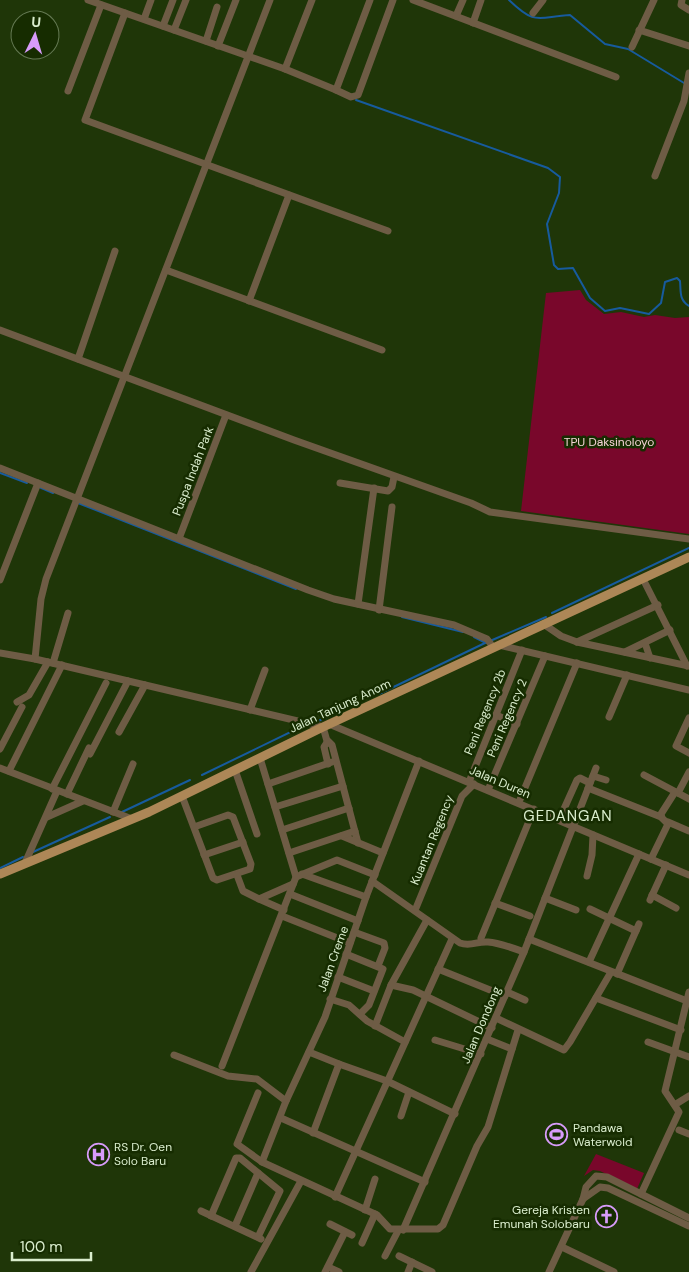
<svg xmlns="http://www.w3.org/2000/svg" width="689" height="1272" font-family="'DM Sans',sans-serif">
	<style>
		.green { fill: #79072b }
		.lines { fill: none; stroke-linecap: round; stroke-linejoin: round }
		.stream { stroke: #175b9e; stroke-width: 2 }
		.minor { stroke: #6e5c45; stroke-width: 7 }
		.major { stroke: #ad8757; stroke-width: 9 }
		.labels { text-anchor: middle; stroke-width: 5; stroke-linejoin: round; paint-order: stroke }
		.park-label { font-size: 12px; fill: #f4d2d5; stroke: #162c00 }
		.street-label { font-size: 12px; fill: #daedcd; stroke: #162c00 }
		.poi-label { font-size: 12px; fill: #daedcd; stroke: #162c00; text-anchor: start }
		.quarter-label { font-size: 15px; letter-spacing: 1px; fill: #daedcd; stroke: #162c00 }
	</style>
	<rect width="100%" height="100%" fill="#1f3608"/>
	<g class="green">
		<path d="M580 290 586 300 604 314 621 312 644 317 655 315 675 318 689 317V534L521 511 546 293Z"/>
		<path d="M596 1154 644 1173 637 1189 600 1171 593 1170 584 1176Z"/>
	</g>
	<g class="lines">
		<g class="stream">
			<path d="M509 0C536 26 537 17 570 15L605 44 628 49 684 83"/>
			<path d="M356 100 548 168 560 177 559 193 547 224 554 265 558 269 573 268 590 298 605 311 620 308 649 314 661 303 665 282 677 278 680 281C681 292 679 300 689 306"/>
			<path d="M0 473 27 483"/>
			<path d="M39 487 53 493"/>
			<path d="M78 503 296 589"/>
			<path d="M552 613 689 548"/>
			<path d="M402 617 463 632"/>
			<path d="M474 637 486 643"/>
			<path d="M490 641 546 617"/>
			<path d="M379 694 485 643"/>
			<path d="M315 722 326 718"/>
			<path d="M202 775 305 725"/>
			<path d="M122 812 190 780"/>
			<path d="M33 852 110 817"/>
			<path d="M0 868 23 857"/>
		</g>
		<g class="minor">
			<path d="M88 0 285 69 336 90"/>
			<path d="M270 0 46 579 41 599 35 659 323 727 327 741"/>
			<path d="M370 0 336 90 351 97 358 95 393 0"/>
			<path d="M413 0 616 77"/>
			<path d="M682 0 681 5 689 10"/>
			<path d="M125 13 85 120 388 231"/>
			<path d="M533 13 543 0"/>
			<path d="M456 16 463 0"/>
			<path d="M144 19 151 0"/>
			<path d="M473 23 481 0"/>
			<path d="M163 26 173 0"/>
			<path d="M174 30 186 0"/>
			<path d="M639 30 689 46"/>
			<path d="M206 41 217 7"/>
			<path d="M218 46 236 0"/>
			<path d="M632 47 654 0"/>
			<path d="M285 69 312 0"/>
			<path d="M68 91 101 5"/>
			<path d="M655 176 684 101 689 73"/>
			<path d="M166 270 382 350"/>
			<path d="M249 301 289 195"/>
			<path d="M0 330 294 440 471 503 490 512 689 539"/>
			<path d="M78 359 115 251"/>
			<path d="M0 468 308 590 334 599 454 625 487 639 493 647"/>
			<path d="M340 483 388 491 392 487 394 477"/>
			<path d="M180 536 226 415"/>
			<path d="M643 579 687 666"/>
			<path d="M0 580 38 483"/>
			<path d="M358 604 374 488"/>
			<path d="M379 610 392 507"/>
			<path d="M545 625 561 636 577 642 689 666"/>
			<path d="M577 642 658 605"/>
			<path d="M645 643 650 658"/>
			<path d="M499 645 689 690"/>
			<path d="M625 652 670 630"/>
			<path d="M0 653 35 659"/>
			<path d="M53 663 68 613"/>
			<path d="M17 702 29 695 48 662"/>
			<path d="M250 710 265 670"/>
			<path d="M496 715 517 724"/>
			<path d="M609 717 627 675"/>
			<path d="M689 718 676 746 689 753"/>
			<path d="M329 724 689 875"/>
			<path d="M119 732 145 685"/>
			<path d="M0 749 22 707"/>
			<path d="M90 754 128 681"/>
			<path d="M328 764 324 747 328 741 332 745 358 843"/>
			<path d="M0 768 132 819"/>
			<path d="M235 770 257 834"/>
			<path d="M9 771 62 665"/>
			<path d="M644 775 689 799"/>
			<path d="M593 776 606 780"/>
			<path d="M469 782 522 650"/>
			<path d="M268 784 332 762"/>
			<path d="M588 788 661 817"/>
			<path d="M52 789 106 683"/>
			<path d="M488 790 545 656"/>
			<path d="M678 793 689 772"/>
			<path d="M67 794 89 748"/>
			<path d="M182 796 213 878 217 880 250 869 251 864 233 817 228 815 194 827"/>
			<path d="M519 802 577 663"/>
			<path d="M275 807 343 786"/>
			<path d="M113 812 133 764"/>
			<path d="M47 817 83 801"/>
			<path d="M559 820 577 780 580 778 590 783"/>
			<path d="M668 822 689 831"/>
			<path d="M282 830 349 808"/>
			<path d="M342 836 383 853"/>
			<path d="M289 853 355 831"/>
			<path d="M204 855 243 842"/>
			<path d="M651 859 668 824 662 818 661 814 675 792"/>
			<path d="M25 863 57 791"/>
			<path d="M302 874 366 897"/>
			<path d="M237 875 243 891 259 899 293 884"/>
			<path d="M587 876 592 855 593 835"/>
			<path d="M296 877 337 860 375 875"/>
			<path d="M372 881 460 943C471 947 477 941 488 942 500 943 513 948 524 952"/>
			<path d="M290 894 358 921"/>
			<path d="M652 895 676 908"/>
			<path d="M545 898 576 910"/>
			<path d="M259 899 284 910"/>
			<path d="M650 900 666 865"/>
			<path d="M495 903 530 916"/>
			<path d="M416 908 462 796 474 784"/>
			<path d="M590 909 636 931"/>
			<path d="M282 916 350 943"/>
			<path d="M354 932 384 943 385 948 378 966"/>
			<path d="M481 938 534 809"/>
			<path d="M529 939 687 1001"/>
			<path d="M346 954 383 969 369 1005 360 1014"/>
			<path d="M589 962 639 854"/>
			<path d="M438 969 505 996"/>
			<path d="M617 974 639 924"/>
			<path d="M338 977 374 991"/>
			<path d="M391 985 413 990 492 1028"/>
			<path d="M507 992 525 1000"/>
			<path d="M596 998 681 1030"/>
			<path d="M330 999 349 1005 367 1021 405 1042"/>
			<path d="M496 1018 564 1050 570 1042 611 972"/>
			<path d="M375 1026 391 985 427 920"/>
			<path d="M487 1039 512 1049"/>
			<path d="M435 1040 481 1054"/>
			<path d="M648 1042 689 1057"/>
			<path d="M309 1052 339 1064"/>
			<path d="M174 1055 228 1076 257 1079 286 1101"/>
			<path d="M222 1066 296 877 260 758"/>
			<path d="M258 1093 237 1144 262 1162 377 1215 390 1229H438L443 1225 477 1146 488 1127 518 1030"/>
			<path d="M676 1104 689 1096"/>
			<path d="M401 1116 409 1092"/>
			<path d="M281 1118 425 1182"/>
			<path d="M679 1130 689 1134"/>
			<path d="M313 1133 339 1064 387 1081 455 1114"/>
			<path d="M262 1162 286 1101 325 1017 366 897 419 761"/>
			<path d="M641 1194 679 1112 665 1091 689 992"/>
			<path d="M335 1197 452 939"/>
			<path d="M583 1199 600 1187 608 1188 689 1226"/>
			<path d="M365 1210 375 1179"/>
			<path d="M201 1211 261 1239"/>
			<path d="M211 1216 236 1158H240L280 1191 258 1237"/>
			<path d="M330 1224 352 1235"/>
			<path d="M235 1226 258 1173"/>
			<path d="M403 1230 524 952 596 768"/>
			<path d="M362 1243 375 1214"/>
			<path d="M564 1248 614 1272"/>
			<path d="M385 1256 398 1231"/>
			<path d="M399 1256 432 1272"/>
			<path d="M328 1267 339 1272"/>
			<path d="M251 1272 301 1181"/>
			<path d="M325 1272 345 1232"/>
			<path d="M408 1272 412 1262"/>
			<path d="M549 1272 583 1199 586 1187 596 1176 607 1177 689 1218"/>
		</g>
		<path class="major" d="M0 874 149 812 323 727 689 557"/>
	</g>
	<defs>
		<symbol id="stadium-ring" viewBox="-11 -11 22 22"><circle r="9.5" fill="#162c00" stroke="#d79bf9" stroke-width="1.5"/><path d="M0-5a6.5 5 0 1 0 0 10a6.5 5 0 1 0 0-10ZM-3.5-1.8h7v3.6h-7Z" fill="#d79bf9"/></symbol>
		<symbol id="hospital-ring" viewBox="-11 -11 22 22"><circle r="9.5" fill="#162c00" stroke="#d79bf9" stroke-width="1.5"/><path d="M-5-5h3v3.5h4V-5h3V5h-3V1.5h-4V5h-3Z" fill="#d79bf9"/></symbol>
		<symbol id="church-ring" viewBox="-11 -11 22 22"><circle r="9.5" fill="#162c00" stroke="#d79bf9" stroke-width="1.5"/><path d="M-1.2-6h2.4v3.5h3.3v2.4h-3.3V6h-2.4V-.1h-3.3v-2.4h3.3Z" fill="#d79bf9"/></symbol>
	</defs>
	<g fill-rule="evenodd">
		<use href="#stadium-ring" x="544" y="1122" width="25" height="25"/>
		<use href="#hospital-ring" x="86" y="1142" width="25" height="25"/>
		<use href="#church-ring" x="594" y="1204" width="25" height="25"/>
	</g>
	<g class="labels">
		<g class="park-label">
			<text x="609" y="446">TPU Daksinoloyo</text>
		</g>
		<g class="street-label">
			<text transform="translate(193 471) rotate(-69)" y="4">Puspa Indah Park</text>
			<text transform="translate(340 706) rotate(-25)" y="4">Jalan Tanjung Anom</text>
			<text transform="translate(485 712) rotate(-68)" y="4">Peni Regency 2b</text>
			<text transform="translate(507 718) rotate(-67)" y="4">Peni Regency 2</text>
			<text transform="translate(500 782) rotate(23)" y="4">Jalan Duren</text>
			<text transform="translate(432 840) rotate(-68)" y="4">Kuantan Regency</text>
			<text transform="translate(333 959) rotate(-70)" y="4">Jalan Creme</text>
			<text transform="translate(481 1025) rotate(-67)" y="4">Jalan Dondong</text>
		</g>
		<g class="poi-label">
			<text x="573" y="1132">Pandawa<tspan x="573" dy="14">Waterwold</tspan></text>
			<text x="114" y="1151">RS Dr. Oen<tspan x="114" dy="14">Solo Baru</tspan></text>
			<text x="590" y="1214" text-anchor="end">Gereja Kristen<tspan x="590" dy="14">Emunah Solobaru</tspan></text>
		</g>
		<g class="quarter-label">
			<text x="568" y="821">GEDANGAN</text>
		</g>
	</g>
	<g transform="translate(35 35) rotate(5)"><circle r="24" fill="#162c00" stroke="#647952"/>
	<path d="M0-4L9 19L0 12L-9 19Z" fill="#d79bf9"/>
	<text y="-8" font-size="14" font-weight="bold" text-anchor="middle" fill="#daedcd">U</text>
	</g>
	<path d="M12 1252v8h79v-8" fill="none" stroke="#daedcd" stroke-width="2.5"/>
	<text x="20" y="1252" font-size="15" fill="#daedcd" stroke="#162c00" stroke-width="4" paint-order="stroke">100 m</text>
</svg>
